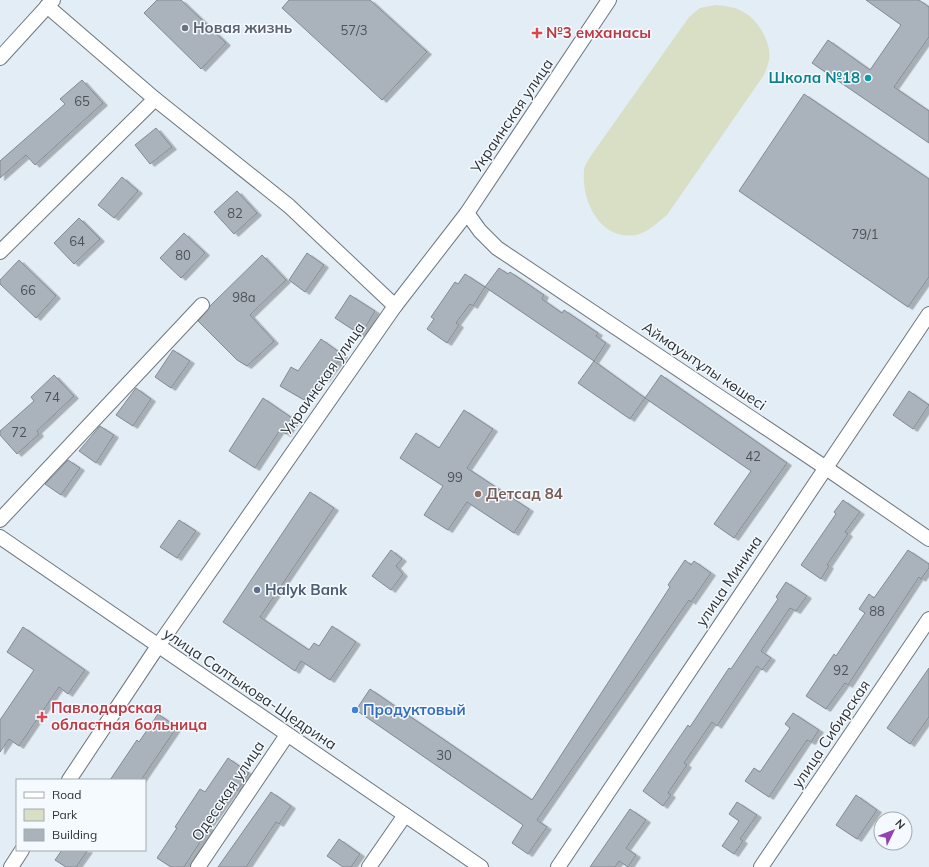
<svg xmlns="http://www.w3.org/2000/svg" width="929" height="867" font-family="Mulish,sans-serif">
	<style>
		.green { fill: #d9dfc5 }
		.building { fill: #aab3bc; stroke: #828b93; filter: url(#shadow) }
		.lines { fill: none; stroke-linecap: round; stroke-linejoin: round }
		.minor-casing { stroke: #6e777f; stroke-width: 16 }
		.minor { stroke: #fff; stroke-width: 14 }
		.worship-dot { fill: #6b7280; stroke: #f4faff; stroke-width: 1.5 }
		.health-dot { fill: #e0444e; stroke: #f4faff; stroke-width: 1.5 }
		.culture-dot { fill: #0f9aa8; stroke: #f4faff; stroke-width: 1.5 }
		.education-dot { fill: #8d6e63; stroke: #f4faff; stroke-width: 1.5 }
		.service-dot { fill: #5c6f8a; stroke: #f4faff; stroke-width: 1.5 }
		.shop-dot { fill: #3f7fe0; stroke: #f4faff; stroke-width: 1.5 }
		.labels { text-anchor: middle; stroke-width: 3; stroke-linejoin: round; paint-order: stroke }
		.number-label { font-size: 13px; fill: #4c5256 }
		.worship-label { font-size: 15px; font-weight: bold; fill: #5b616d; stroke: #f4faff; text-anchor: start }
		.health-label { font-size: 15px; font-weight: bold; fill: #be3a42; stroke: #f4faff; text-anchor: start }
		.culture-label { font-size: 15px; font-weight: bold; fill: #0d838f; stroke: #f4faff; text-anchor: end }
		.street-label { font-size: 15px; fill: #2d3134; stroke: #f4faff }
		.education-label { font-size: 15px; font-weight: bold; fill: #785e54; stroke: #f4faff; text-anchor: start }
		.service-label { font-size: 15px; font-weight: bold; fill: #4e5e75; stroke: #f4faff; text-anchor: start }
		.shop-label { font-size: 15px; font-weight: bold; fill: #366cbe; stroke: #f4faff; text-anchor: start }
	</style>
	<defs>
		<filter id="shadow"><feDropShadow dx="4.5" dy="2.5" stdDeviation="0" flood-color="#0004"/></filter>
	</defs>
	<rect width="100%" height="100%" fill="#e3edf6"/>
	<path class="green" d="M715 5C726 6 736 7 745 13 759 21 772 44 769 60 768 65 766 70 764 75L667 215C658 222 647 233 636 235 600 241 581 200 584 171 584 166 588 161 590 157L689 17 700 8Z"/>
	<g class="building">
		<path d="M157 0H181L226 43 201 69 144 13Z"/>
		<path d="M289 0H370L427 52 382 100 282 8Z"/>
		<path d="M866 0H919L929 7V37L894 87 929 111V143L812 63 828 40 870 70 901 25Z"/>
		<path d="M82 80 103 103 35 165 26 155 0 178V161L65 104 60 99Z"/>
		<path d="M804 94 929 179V277L908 307 739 191Z"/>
		<path d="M156 128 172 147 150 164 135 145Z"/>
		<path d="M122 177 138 191 114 218 98 205Z"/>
		<path d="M237 191 257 213 234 234 214 212Z"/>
		<path d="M79 218 100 239 74 264 54 243Z"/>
		<path d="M184 233 205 253 181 278 160 258Z"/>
		<path d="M307 253 324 265 305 292 289 280Z"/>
		<path d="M262 255 286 280 250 315 274 341 247 366 237 360 198 321 210 306Z"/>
		<path d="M19 260 56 296 36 318 0 284V280Z"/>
		<path d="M499 268 508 274 510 272 544 295 542 299 562 313 564 310 598 333 596 336 606 343 594 361 485 287Z"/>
		<path d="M465 274 485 287 473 306 470 304 456 323 459 325 447 343 427 329 434 319 431 317 455 282 458 284Z"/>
		<path d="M350 295 375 311 361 335 335 318Z"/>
		<path d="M321 339 343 355 324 380 320 377 306 401 280 386 291 367 298 371Z"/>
		<path d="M173 350 190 361 171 388 155 377Z"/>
		<path d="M594 361 645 398 661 375 787 463 734 538 714 524 751 471 645 398 630 419 578 383Z"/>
		<path d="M54 375 74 396 37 431 39 434 17 454 0 435V431L34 401 31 397Z"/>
		<path d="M136 388 151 399 133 426 116 415Z"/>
		<path d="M909 391 929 405 913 429 893 415Z"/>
		<path d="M263 398 295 420 286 434 280 430 255 468 229 451Z"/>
		<path d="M464 410 493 429 467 468 529 509 514 533 467 502 448 530 424 515 443 486 400 458 416 433 439 448Z"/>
		<path d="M100 426 114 435 96 463 79 451Z"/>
		<path d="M68 460 80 468 61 495 45 484Z"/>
		<path d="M310 492 334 508 260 617 309 650 314 643 319 646 332 626 356 642 330 680 301 661 295 671 223 622Z"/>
		<path d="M843 500 860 512 845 532 848 534 827 565 829 566 821 579 801 565 836 514 834 512Z"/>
		<path d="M179 520 196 531 177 558 160 547Z"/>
		<path d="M391 550 402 559 396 566 403 574 391 590 372 576Z"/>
		<path d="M908 550 929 564V568L921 579 919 577 848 685 845 683 826 709 806 696 834 654 836 656 865 613 859 609 869 594 874 598Z"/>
		<path d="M685 560 691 565 694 561 711 573 691 602 689 600 537 820 547 827 528 854 512 843 523 825 356 710 370 689 532 800 670 587 668 585Z"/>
		<path d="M786 582 807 596 796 611 790 608 761 651 771 658 762 670 757 666 717 726 712 722 684 763 687 765 668 793 671 795 663 806 643 791 688 725 690 727 729 668 731 669 778 599 776 597Z"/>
		<path d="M23 627 85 670 68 694 59 687 19 746 9 739 0 752V720L34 670 7 652Z"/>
		<path d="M929 668V717L910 744 887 728Z"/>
		<path d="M793 713 819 730 811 742 807 740 769 797 745 781 754 768 760 772 790 728 785 724Z"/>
		<path d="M158 714 177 727 141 780H110L137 740 139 742Z"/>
		<path d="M228 758 249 773 237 791 234 789 207 827 209 828 184 867H171L157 858 177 828 175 827 200 789 205 792Z"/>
		<path d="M271 792 291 806 279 824 276 822 246 867H218Z"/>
		<path d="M856 795 877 810 857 839 836 825Z"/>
		<path d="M737 802 757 815 740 839 743 841 734 854 722 846 739 821 729 814Z"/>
		<path d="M630 809 646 820 626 848 636 855 628 867 619 861 615 867H590Z"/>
		<path d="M339 839 360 854 351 867H343L327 856Z"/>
		<path d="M62 850H88L76 867H66L55 860Z"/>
	</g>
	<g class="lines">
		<defs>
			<g id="minor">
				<path d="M47 6 155 99 289 206 395 306"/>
				<path d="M0 58 53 0"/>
				<path d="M467 213 480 231 497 248 826 468 929 539"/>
				<path d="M0 252 155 99"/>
				<path d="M0 520 202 305"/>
				<path d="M0 537 481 867"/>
				<path d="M69 780 158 646 395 306 467 213 609 0"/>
				<path d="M11 867 22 850"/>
				<path d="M198 867 287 735"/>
				<path d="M369 867 405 815"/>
				<path d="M558 867 929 314"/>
				<path d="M761 867 929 619"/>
			</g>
		</defs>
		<use href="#minor" class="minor-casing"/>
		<use href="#minor" class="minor"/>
	</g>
	<circle class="worship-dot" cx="185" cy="28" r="4"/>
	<g class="health-dot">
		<path d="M535 27h4v4h4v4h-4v4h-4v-4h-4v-4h4z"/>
		<path d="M40 711h4v4h4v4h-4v4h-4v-4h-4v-4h4z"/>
	</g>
	<circle class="culture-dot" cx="868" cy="78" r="4"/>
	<circle class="education-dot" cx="478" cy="494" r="4"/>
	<circle class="service-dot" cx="257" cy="590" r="4"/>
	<circle class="shop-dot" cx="355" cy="710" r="4"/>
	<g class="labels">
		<g class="number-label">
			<text x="354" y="35">57/3</text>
			<text x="82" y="106">65</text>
			<text x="235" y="218">82</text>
			<text x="865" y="239">79/1</text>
			<text x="77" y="246">64</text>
			<text x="183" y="260">80</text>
			<text x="28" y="295">66</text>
			<text x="244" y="302">98а</text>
			<text x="52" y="402">74</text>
			<text x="19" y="437">72</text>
			<text x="753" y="461">42</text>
			<text x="455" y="482">99</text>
			<text x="877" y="616">88</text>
			<text x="841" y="675">92</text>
			<text x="444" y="760">30</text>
		</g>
		<g class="worship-label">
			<text x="193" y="33">Новая жизнь</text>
		</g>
		<g class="health-label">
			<text x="546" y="38">№3 емханасы</text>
			<text x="51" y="713">Павлодарская<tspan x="51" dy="17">областная больница</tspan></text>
		</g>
		<g class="culture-label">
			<text x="860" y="83">Школа №18</text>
		</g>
		<g class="street-label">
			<text transform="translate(512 116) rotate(-56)" y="5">Украинская улица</text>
			<text transform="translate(704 366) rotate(34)" y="5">Аймауытұлы көшесі</text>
			<text transform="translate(323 379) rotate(-55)" y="5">Украинская улица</text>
			<text transform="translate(729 581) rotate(-56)" y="5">улица Минина</text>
			<text transform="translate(250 689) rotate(34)" y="5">улица Салтыкова-Щедрина</text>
			<text transform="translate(831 734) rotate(-56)" y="5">улица Сибирская</text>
			<text transform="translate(228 791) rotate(-56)" y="5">Одесская улица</text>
		</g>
		<g class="education-label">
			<text x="486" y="499">Детсад 84</text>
		</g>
		<g class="service-label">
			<text x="265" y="595">Halyk Bank</text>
		</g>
		<g class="shop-label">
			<text x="363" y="715">Продуктовый</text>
		</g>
	</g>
	<rect x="16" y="779" width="130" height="72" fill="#f4faff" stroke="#a4aaae"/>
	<rect x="24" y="792" width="20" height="6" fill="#ffffff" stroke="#a4aaae"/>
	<text x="52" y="799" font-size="12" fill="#2d3134">Road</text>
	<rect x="24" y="809" width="20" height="12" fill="#d9dfc5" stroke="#a4aaae"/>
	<text x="52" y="819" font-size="12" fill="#2d3134">Park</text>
	<rect x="24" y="829" width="20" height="12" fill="#aab3bc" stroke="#a4aaae"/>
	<text x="52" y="839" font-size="12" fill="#2d3134">Building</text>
	<g transform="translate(893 831) rotate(47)"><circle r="19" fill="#f4faff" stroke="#a4aaae"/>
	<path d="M0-3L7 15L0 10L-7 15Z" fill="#9442b0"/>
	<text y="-6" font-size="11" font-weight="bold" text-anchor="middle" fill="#2d3134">N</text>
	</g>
</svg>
